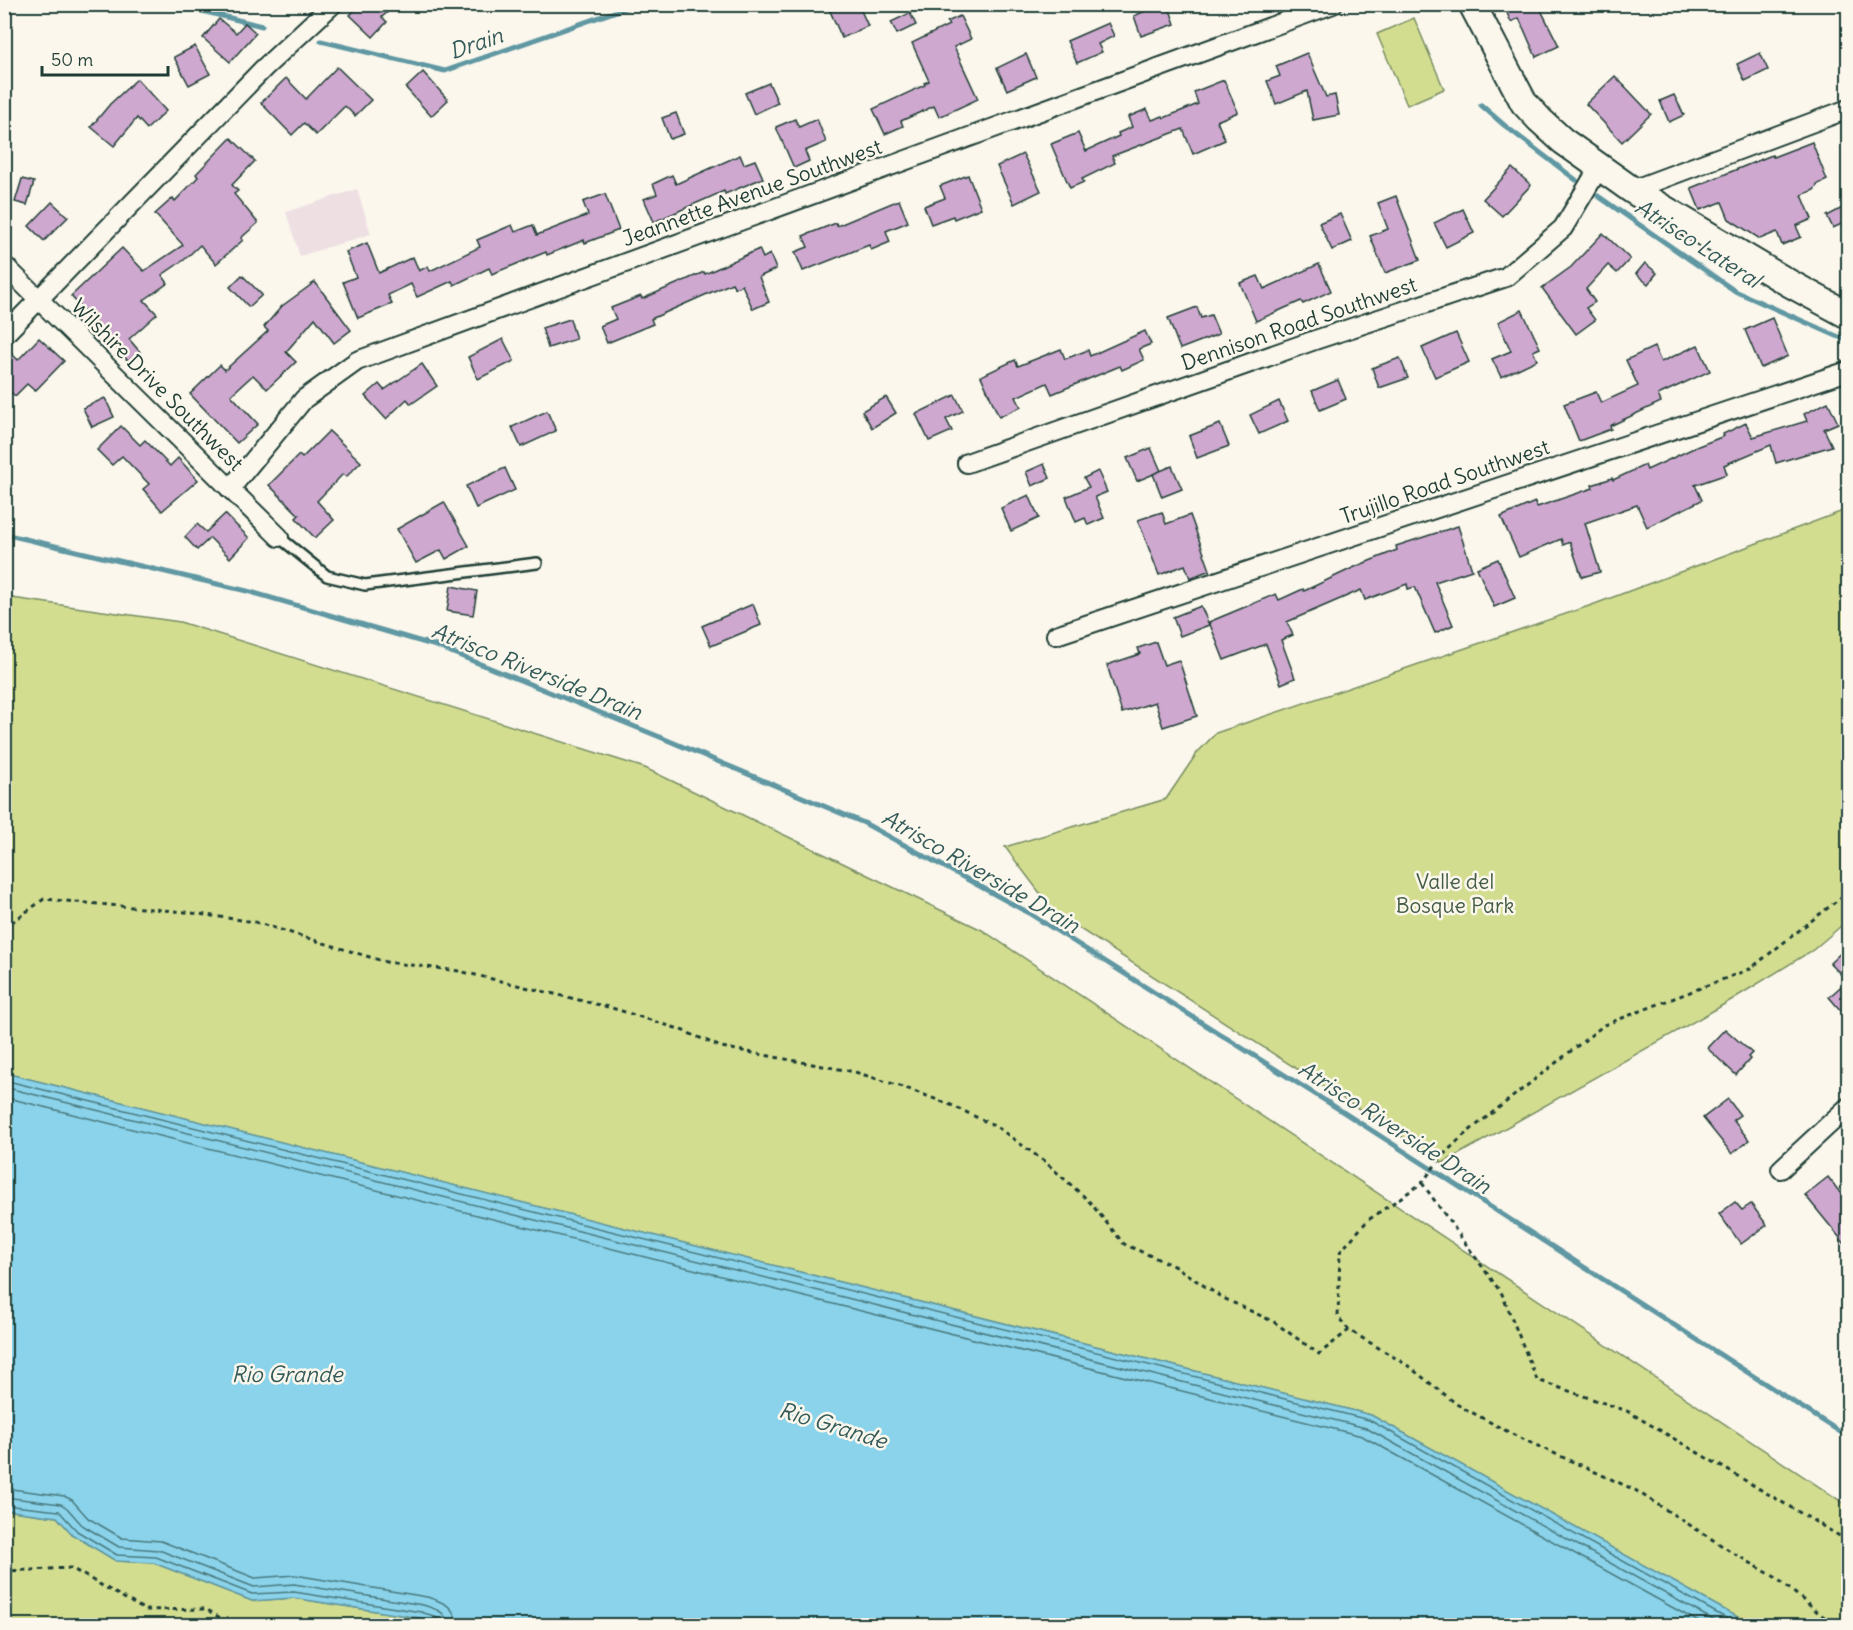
<svg xmlns="http://www.w3.org/2000/svg" width="1853" height="1630" font-family="Delius,sans-serif">
	<style>
		.built { fill: #eedfe3 }
		.green { fill: #d2dd90; stroke: #788d62; stroke-width: 1.5 }
		.water { fill: #8ad3eb; stroke: #5f97a2; stroke-width: 1.5 }
		.lines { fill: none; stroke-linecap: round; stroke-linejoin: round }
		.shore { stroke: #4a797d; stroke-width: 1.5 }
		.stream { stroke: #5f97a2; stroke-width: 5 }
		.building { fill: #cea8cf; stroke: #1f3d34; stroke-width: 1.5 }
		.lane-casing { stroke: #1f3d34; stroke-width: 14 }
		.street-casing { stroke: #1f3d34; stroke-width: 22 }
		.secondary-casing { stroke: #1f3d34; stroke-width: 30 }
		.path { stroke: #1f3d34; stroke-width: 3; stroke-dasharray: 4.5 4.5; stroke-linecap: butt }
		.lane { stroke: #fbf7ec; stroke-width: 9 }
		.street { stroke: #fbf7ec; stroke-width: 18 }
		.secondary { stroke: #fbf7ec; stroke-width: 26 }
		.labels { text-anchor: middle; stroke-width: 5; stroke-linejoin: round; paint-order: stroke }
		.street-label { font-size: 21px; fill: #1f3d34; stroke: #fbf7ec }
		.park-label { font-size: 21px; fill: #435d46; stroke: #fbf7ec }
		.water-label { font-size: 22px; font-style: italic; fill: #345b59; stroke: #fbf7ec }
	</style>
	<rect width="100%" height="100%" fill="#fbf7ec"/>
	<filter id="ink" filterUnits="userSpaceOnUse"><feTurbulence type="fractalNoise" baseFrequency=".0167" numOctaves="2"/><feDisplacementMap in="SourceGraphic" scale="12" xChannelSelector="R" yChannelSelector="G"/><feConvolveMatrix kernelMatrix="1 2 1 2 8 2 1 2 1" color-interpolation-filters="sRGB"/></filter>
	<g filter="url(#ink)">
		<path class="built" d="M357 189 371 234 300 256 286 212Z"/>
		<g class="green">
			<path d="M1414 18 1444 89 1407 105 1377 34Z"/>
			<path d="M1848 509V920L1813 950 1718 1008 1443 1163 1055 913 1005 847 1166 799 1197 753 1216 733 1592 605Z"/>
			<path d="M5 597 180 622 645 768 982 930 1848 1506V1625H1752L1371 1415 5 1073Z"/>
			<path d="M4 1510 57 1517 73 1535 116 1561 154 1563 252 1601 293 1598 420 1618 443 1625H5Z"/>
		</g>
		<path class="water" d="M5 1073 1371 1415 1752 1625 443 1626 420 1618 293 1598 252 1601 154 1563 116 1561 73 1535 57 1517 5 1510Z"/>
		<g class="lines">
			<g class="shore">
				<path d="M4 1080 1369 1420 1740 1626"/>
				<path d="M4 1087 1366 1428 1724 1626"/>
				<path d="M4 1097 1362 1436 1706 1626"/>
				<path d="M4 1488 64 1496 72 1500 88 1518 122 1538 161 1541 255 1578 295 1575 427 1597C443 1602 456 1606 457 1626"/>
				<path d="M4 1497 61 1504 67 1508 82 1525 119 1547 159 1550 254 1587 294 1584 423 1605C435 1609 447 1611 448 1626"/>
				<path d="M4 1505 59 1511 77 1531 117 1555 156 1557 252 1594 294 1592 421 1612C429 1615 440 1615 441 1626"/>
			</g>
			<g class="stream">
				<path d="M174 4 262 26"/>
				<path d="M321 41 445 71 637 4"/>
				<path d="M1481 105 1504 125 1576 180"/>
				<path d="M1598 196 1735 291 1848 341"/>
				<path d="M4 534 247 591 436 646 660 737 864 823 1027 912 1340 1110 1848 1437"/>
			</g>
		</g>
		<g class="building">
			<path d="M361 4H397L382 17 387 22 373 37 350 15Z"/>
			<path d="M844 4H858L868 26 842 38 830 11Z"/>
			<path d="M1143 4H1168L1175 24 1141 36 1134 16 1145 11Z"/>
			<path d="M1503 4H1548L1540 8 1559 46 1536 57 1519 18 1511 22Z"/>
			<path d="M910 13 916 25 897 34 891 22Z"/>
			<path d="M960 16 971 39 954 47 978 99 939 117 934 106 901 121 903 126 885 134 873 109 925 85 924 83 929 81 912 43 949 25 947 22Z"/>
			<path d="M219 19 236 33 245 23 256 33 230 62 203 38Z"/>
			<path d="M1108 23 1114 36 1098 44 1102 52 1077 63 1067 41Z"/>
			<path d="M195 46 210 74 189 85 174 57Z"/>
			<path d="M1307 53 1326 97 1335 95 1339 115 1313 120 1307 91 1276 104 1267 81 1280 76 1276 66Z"/>
			<path d="M1760 53 1768 70 1745 81 1737 64Z"/>
			<path d="M1026 54 1036 77 1007 90 997 68Z"/>
			<path d="M337 67 371 100 355 116 345 106 316 135 304 123 292 135 261 103 286 78 306 99Z"/>
			<path d="M423 72 448 100 431 116 406 88Z"/>
			<path d="M1615 76 1651 114 1622 142 1586 104Z"/>
			<path d="M137 79 166 111 147 129 137 118 114 146 91 127 110 104Z"/>
			<path d="M1224 80 1238 112 1217 121 1225 140 1193 154 1183 129 1112 156 1115 163 1082 179 1084 182 1070 188 1051 144 1078 133 1086 151 1119 136 1118 133 1132 127 1128 117 1147 109 1152 120 1163 116 1164 118 1198 104 1194 92Z"/>
			<path d="M769 83 778 103 754 114 745 93Z"/>
			<path d="M1674 95 1684 115 1669 122 1660 101Z"/>
			<path d="M676 113 684 134 670 139 662 118Z"/>
			<path d="M795 119 799 127 817 119 826 142 805 151 809 161 794 168 776 127Z"/>
			<path d="M231 138 255 161 232 185 238 191 234 194 258 223 241 238 243 240 216 264 200 245 184 260 162 275 168 283 144 300 157 314 129 339 140 352 128 361 71 296 122 248 144 271 183 245 155 214 173 198 175 201 198 177 196 174Z"/>
			<path d="M1812 142 1827 180 1818 184 1814 190 1802 195 1812 219 1796 226 1801 237 1782 245 1777 232 1760 239 1729 219 1722 202 1700 210 1691 188 1772 155 1773 157Z"/>
			<path d="M1023 154 1041 191 1014 204 997 166Z"/>
			<path d="M740 155 744 164 755 160 763 178 725 194 724 191 654 222 644 199 657 194 653 184 672 175 676 184Z"/>
			<path d="M1512 168 1531 185 1502 216 1483 199Z"/>
			<path d="M968 175 981 208 954 219 953 216 931 224 924 206 945 198 940 186Z"/>
			<path d="M22 179 34 182 27 205 15 202Z"/>
			<path d="M605 194 619 230 585 243 584 240 547 255 546 252 492 274 489 268 454 285 452 281 417 297 411 284 388 295 392 304 358 318 343 282 356 277 346 252 367 243 379 273 413 257 419 271 428 266 430 271 480 247 477 240 512 225 515 232 533 225 537 235 588 215 583 202Z"/>
			<path d="M1396 196 1420 260 1385 273 1370 236 1388 229 1378 203Z"/>
			<path d="M899 200 908 222 886 231 890 242 871 250 869 245 803 271 795 252 808 247 803 236 836 223 837 226Z"/>
			<path d="M52 202 68 217 44 241 29 226Z"/>
			<path d="M1848 205V221L1833 228 1827 216Z"/>
			<path d="M1463 209 1474 233 1446 247 1434 223Z"/>
			<path d="M1340 214 1352 241 1332 250 1319 223Z"/>
			<path d="M1603 233 1630 259 1617 273 1608 265 1586 289 1595 302 1586 308 1595 320 1576 334 1542 288 1571 267Z"/>
			<path d="M759 249 763 258 770 254 776 269 759 277 769 302 753 309 742 285 735 288 732 283 651 319 653 324 607 343 600 326 616 319 611 308 641 296 642 299 704 272 705 274Z"/>
			<path d="M1645 263 1657 273 1648 284 1636 274Z"/>
			<path d="M1319 264 1331 291 1303 304 1301 301 1256 321 1240 283 1258 276 1264 289Z"/>
			<path d="M242 275 262 295 249 307 230 287Z"/>
			<path d="M315 282 351 330 334 343 315 318 286 352 296 362 267 389 253 375 231 395 258 424 237 443 190 394 220 365 225 370 268 331 264 327 282 306Z"/>
			<path d="M1197 307 1201 318 1211 315 1219 334 1180 349 1168 318Z"/>
			<path d="M1522 310 1540 348 1533 351 1537 360 1501 377 1492 359 1511 351 1498 322Z"/>
			<path d="M1772 318 1788 356 1761 368 1745 330Z"/>
			<path d="M570 319 576 339 548 348 542 328Z"/>
			<path d="M1145 331 1151 344 1139 349 1144 360 1122 370 1120 366 1052 394 1047 383 1016 397 1021 407 999 417 981 376 1015 360 1018 366 1061 349 1065 359 1088 350 1090 356Z"/>
			<path d="M1456 333 1469 362 1435 377 1422 348Z"/>
			<path d="M39 338 64 361 35 391 27 384 15 396 4 386V360L11 353 18 360Z"/>
			<path d="M503 339 514 361 478 379 468 357Z"/>
			<path d="M1698 345 1710 371 1658 395 1661 402 1610 426 1611 429 1579 441 1564 404 1596 392 1601 403 1638 386 1626 360 1654 347 1661 362Z"/>
			<path d="M1400 358 1408 378 1379 388 1372 368Z"/>
			<path d="M422 364 437 386 411 404 407 399 386 419 365 396 379 384 384 390Z"/>
			<path d="M1338 380 1346 399 1320 410 1312 391Z"/>
			<path d="M955 395 963 411 946 419 952 431 929 441 916 414Z"/>
			<path d="M886 397 896 413 872 428 862 411Z"/>
			<path d="M105 398 114 417 92 427 83 408Z"/>
			<path d="M1279 401 1288 421 1259 434 1250 415Z"/>
			<path d="M1828 402 1838 423 1824 429 1832 446 1776 463 1771 445 1724 465 1727 474 1695 485 1702 500 1647 527 1637 505 1585 523 1600 572 1582 577 1570 542 1563 545 1561 539 1519 557 1501 517 1535 502 1537 507 1593 488 1592 485 1612 478 1613 480 1645 465 1647 470 1696 447 1724 436 1723 434 1746 423 1753 437 1807 421 1804 414Z"/>
			<path d="M547 411 556 431 521 447 512 427Z"/>
			<path d="M1220 424 1229 446 1197 458 1189 436Z"/>
			<path d="M121 426 140 445 145 440 170 466 178 458 198 480 162 511 143 489 149 484 122 456 112 465 97 450Z"/>
			<path d="M329 431 361 462 346 477 343 474 317 501 334 520 315 538 296 518 299 515 269 485 299 455 302 458Z"/>
			<path d="M1151 448 1161 471 1137 481 1127 458Z"/>
			<path d="M1044 464 1050 478 1032 486 1026 472Z"/>
			<path d="M1172 466 1182 489 1162 497 1153 474Z"/>
			<path d="M505 468 515 490 476 508 466 486Z"/>
			<path d="M1098 471 1107 492 1095 497 1104 518 1088 525 1085 518 1076 522 1066 497 1089 487 1084 478Z"/>
			<path d="M1029 495 1039 518 1011 531 1001 508Z"/>
			<path d="M444 502 469 546 446 559 441 550 416 563 397 529Z"/>
			<path d="M1162 512 1166 524 1190 515 1210 570 1190 578 1185 565 1159 575 1138 520Z"/>
			<path d="M225 514 249 538 230 558 210 538 197 550 185 537 197 524 206 532Z"/>
			<path d="M1458 526 1472 570 1435 582 1453 625 1435 633 1415 587 1408 589 1407 584 1365 600 1361 590 1287 622 1293 635 1281 640 1295 678 1281 684 1266 644 1224 660 1209 622 1276 594 1279 600 1303 589 1304 591 1357 566 1397 550 1396 546Z"/>
			<path d="M1498 559 1515 598 1494 607 1477 568Z"/>
			<path d="M451 586 477 591 473 615 447 611Z"/>
			<path d="M753 604 761 625 711 646 702 626Z"/>
			<path d="M1201 606 1209 625 1180 636 1173 617Z"/>
			<path d="M1156 642 1164 665 1179 660 1197 716 1163 727 1155 702 1122 713 1107 665 1140 654 1138 648Z"/>
			<path d="M1848 946V1004L1841 1011 1829 997 1847 981 1830 963Z"/>
			<path d="M1725 1029 1752 1053 1748 1057 1750 1059 1736 1075 1707 1048Z"/>
			<path d="M1728 1099 1740 1115 1733 1120 1749 1140 1732 1154 1703 1118Z"/>
			<path d="M1828 1177 1848 1203V1248L1805 1195Z"/>
			<path d="M1735 1202 1742 1210 1751 1204 1767 1225 1741 1244 1719 1214Z"/>
		</g>
		<g class="lines">
			<defs>
				<path id="lane" d="M279 537 327 576 365 585 537 563"/>
				<g id="street">
					<path d="M1632 190 1848 109"/>
					<path d="M4 265 279 537"/>
					<path d="M4 335 264 68 333 4"/>
					<path d="M967 463 1315 340 1506 277 1563 228 1600 166"/>
					<path d="M230 489 304 399 357 361 1333 4"/>
					<path d="M1056 635 1848 371"/>
					<path d="M1781 1169 1848 1107"/>
				</g>
				<path id="secondary" d="M1472 4 1524 103 1540 120 1563 141 1632 190 1789 283 1848 315"/>
			</defs>
			<use href="#lane" class="lane-casing"/>
			<use href="#street" class="street-casing"/>
			<use href="#secondary" class="secondary-casing"/>
			<g class="path">
				<path d="M4 928 44 899 185 912 255 922 386 962 459 971 612 1008 679 1029 721 1047 855 1072 903 1087 951 1105 997 1127 1044 1161 1088 1200 1124 1244 1176 1267 1221 1297 1274 1322 1319 1354 1349 1330 1407 1365 1458 1405 1516 1436 1635 1490 1735 1554 1775 1577 1820 1614 1837 1626"/>
				<path d="M1422 1183 1502 1294 1537 1380 1627 1411 1848 1541"/>
				<path d="M1349 1330 1338 1317 1340 1252 1368 1220 1422 1183 1442 1156 1464 1135 1604 1025 1750 969 1848 892"/>
				<path d="M4 1570 7 1571 71 1568 145 1610 206 1609 233 1626"/>
			</g>
			<use href="#lane" class="lane"/>
			<use href="#street" class="street"/>
			<use href="#secondary" class="secondary"/>
		</g>
	</g>
	<g class="labels">
		<g class="street-label">
			<text transform="translate(752 193) rotate(-20)" y="7">Jeannette Avenue Southwest</text>
			<text transform="translate(1299 324) rotate(-19)" y="7">Dennison Road Southwest</text>
			<text transform="translate(157 385) rotate(45)" y="7">Wilshire Drive Southwest</text>
			<text transform="translate(1445 482) rotate(-19)" y="7">Trujillo Road Southwest</text>
		</g>
		<g class="park-label">
			<text x="1455" y="889">Valle del<tspan x="1455" dy="24">Bosque Park</tspan></text>
		</g>
		<g class="water-label">
			<text transform="translate(476 43) rotate(-19)" y="8">Drain</text>
			<text transform="translate(1698 243) rotate(33)" y="8">Atrisco Lateral</text>
			<text transform="translate(537 671) rotate(22)" y="8">Atrisco Riverside Drain</text>
			<text transform="translate(981 871) rotate(30)" y="8">Atrisco Riverside Drain</text>
			<text transform="translate(1395 1127) rotate(33)" y="8">Atrisco Riverside Drain</text>
			<text x="287" y="1382">Rio Grande</text>
			<text transform="translate(833 1425) rotate(17)" y="8">Rio Grande</text>
		</g>
	</g>
	<rect width="1853" height="1630" fill="none" stroke="#fbf7ec" stroke-width="24"/>
	<rect x="12" y="12" width="1829" height="1606" fill="none" stroke="#1f3d34" stroke-width="2" filter="url(#ink)"/>
	<path d="M42 66v9h126v-9" fill="none" stroke="#1f3d34" stroke-width="3"/>
	<text x="51" y="66" font-size="18" fill="#1f3d34" stroke="#fbf7ec" stroke-width="4.5" paint-order="stroke">50 m</text>
</svg>
